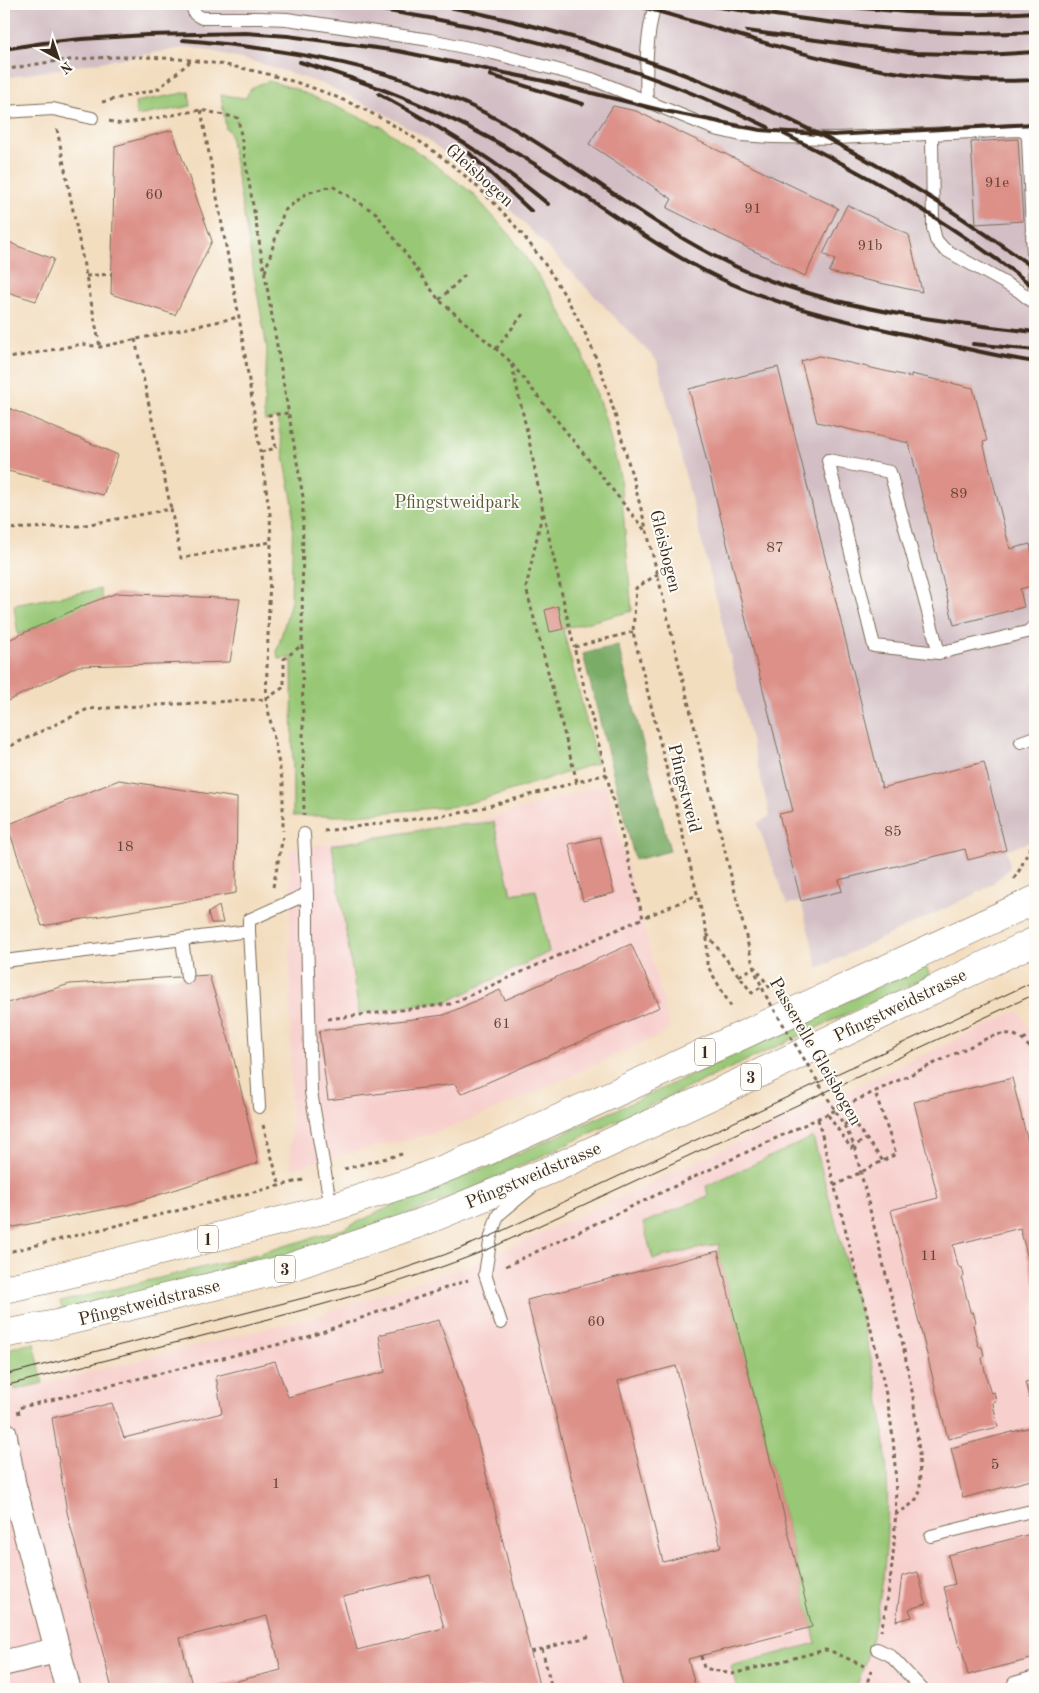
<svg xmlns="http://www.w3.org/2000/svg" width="1039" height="1693" font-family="'Old Standard TT',serif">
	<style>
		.built { fill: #f7d0ce }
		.industrial { fill: #d2bec4 }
		.green { fill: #98c776; stroke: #6a784a }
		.forest { fill: #7aac67; stroke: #5a6b42 }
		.building { fill: #dc9088; fill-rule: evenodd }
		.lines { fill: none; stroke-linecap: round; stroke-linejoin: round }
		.lane-casing { stroke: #7b6956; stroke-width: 14 }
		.street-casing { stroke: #7b6956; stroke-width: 27 }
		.primary-casing { stroke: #7b6956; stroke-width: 29 }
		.path { stroke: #7b6956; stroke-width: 3; stroke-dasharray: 4 4; stroke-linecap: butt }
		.lane { stroke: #fff; stroke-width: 12 }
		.street { stroke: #fff; stroke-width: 25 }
		.primary { stroke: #fff; stroke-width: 28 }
		.tram { stroke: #3b2a1e; stroke-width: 1 }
		.rail { stroke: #3b2a1e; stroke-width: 4 }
		.path-bridge { stroke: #7b6956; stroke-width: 3; stroke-dasharray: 4 4; stroke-linecap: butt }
		.labels { text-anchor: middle; stroke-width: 4; stroke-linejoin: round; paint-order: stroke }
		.number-label { font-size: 15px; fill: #634438 }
		.shield { fill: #fdfcf7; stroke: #75695f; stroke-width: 1 }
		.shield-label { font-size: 16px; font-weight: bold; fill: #3b2a1e }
		.street-label { font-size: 18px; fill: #3b2a1e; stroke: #fdfcf7 }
		.park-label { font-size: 18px; fill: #575938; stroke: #fdfcf7 }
	</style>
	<rect width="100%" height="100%" fill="#fdfcf7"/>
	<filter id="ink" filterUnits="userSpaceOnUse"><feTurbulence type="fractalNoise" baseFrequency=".02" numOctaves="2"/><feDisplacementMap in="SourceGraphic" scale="10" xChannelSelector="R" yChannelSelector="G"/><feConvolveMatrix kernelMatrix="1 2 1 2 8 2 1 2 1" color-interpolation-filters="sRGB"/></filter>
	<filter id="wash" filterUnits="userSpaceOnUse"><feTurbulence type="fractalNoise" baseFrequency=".0096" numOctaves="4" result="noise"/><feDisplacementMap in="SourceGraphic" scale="20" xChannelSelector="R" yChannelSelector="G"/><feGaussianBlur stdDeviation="1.12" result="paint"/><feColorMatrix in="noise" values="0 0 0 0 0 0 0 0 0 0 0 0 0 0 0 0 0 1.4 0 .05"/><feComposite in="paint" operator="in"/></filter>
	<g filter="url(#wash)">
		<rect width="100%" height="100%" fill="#f3ddbf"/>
		<g class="built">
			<path d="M606 784 670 1030 514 1102 459 1124 420 1137 335 1156 291 1169 290 849 490 818Z"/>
			<path d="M1017 1011 1021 1015 1035 1039V1689H4V1393L306 1319 475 1263 693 1163Z"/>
		</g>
		<path class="industrial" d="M4 4H1035V840L1007 850 1010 868 992 884 974 895 818 968 801 902 787 904 757 823 770 816 657 361 525 224 469 172 426 138 376 109 326 85 262 64 190 47 4 78Z"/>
		<g class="green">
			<path d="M269 81 293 88 382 127 429 160 472 193 511 236 554 299 579 345 605 418 620 476 632 611 563 629 597 763 484 799 457 806 345 816H293L292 658 278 659 277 651 291 601 293 505 277 418 265 421 264 411 267 349 229 130 226 129 221 95 246 98C250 86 257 85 269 81Z"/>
			<path d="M189 92 191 106 137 116 135 102Z"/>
			<path d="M100 589 102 599 18 635 14 605Z"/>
			<path d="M494 822 511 894 536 890 549 952 449 1001 359 1013 332 845 440 827Z"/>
			<path d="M925 965 930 975 469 1190 392 1221 277 1259 63 1312 60 1302 250 1256 343 1229 425 1190 495 1164 629 1104Z"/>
			<path d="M813 1137C826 1186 839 1235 852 1283 863 1325 874 1366 881 1409 894 1502 889 1601 856 1689H737L731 1666 816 1643 718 1251 719 1244 653 1259 643 1223 708 1196 706 1186Z"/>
			<path d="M34 1343 43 1383 15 1390 7 1358 11 1348Z"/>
		</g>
		<path class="forest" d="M618 645 670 851 635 860 583 654Z"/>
		<g id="blocks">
			<g class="building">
				<path d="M613 106 636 111 838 208 805 276 667 208 672 199 589 144Z"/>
				<path d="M172 130 212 241 175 315 111 294 115 146Z"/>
				<path d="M1018 139 1023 221 976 224 971 142Z"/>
				<path d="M847 205 909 235 922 292 829 272 835 260 823 254Z"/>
				<path d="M4 239 17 246 54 259 36 301 4 291Z"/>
				<path d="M819 356 911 377V374L973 388 987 441 983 442 1010 549 1030 544 1035 568V585L1020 589 1024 607 954 625 909 443 817 422 801 361Z"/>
				<path d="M778 367 882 788 984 762 1006 850 968 860 965 849 839 880 842 891 801 901 779 814 793 811 689 389Z"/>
				<path d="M4 406 118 455 103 495 4 470Z"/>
				<path d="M117 593 240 599 230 662 78 666 4 703V642L87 604Z"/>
				<path d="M558 606 563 629 550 632 545 610Z"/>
				<path d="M119 780 237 798 236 893 42 926 7 825Z"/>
				<path d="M600 837 614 893 583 901 569 844Z"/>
				<path d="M219 906 223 923H211L208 913Z"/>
				<path d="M631 944 660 1007 461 1094 455 1084 328 1100 319 1031 444 1015 500 990 505 1000Z"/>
				<path d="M209 975 231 1047 258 1163 127 1205 4 1229V1004L70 984Z"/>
				<path d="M1012 1078 1035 1171V1285L1020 1228 953 1245 958 1266 960 1268 962 1267 964 1276 962 1279 970 1311 971 1313 973 1312 976 1322 973 1325 978 1345 980 1347H982L984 1356 982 1359 990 1391 991 1393 994 1392 996 1401 993 1402V1404L998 1427 948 1439 891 1210 938 1198 914 1102Z"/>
				<path d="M718 1251 812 1627 688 1659 696 1689H624L527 1300ZM676 1366 721 1547 663 1562 618 1381Z"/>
				<path d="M439 1320 470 1411 540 1689H205L281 1670 267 1616 180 1638 193 1689H112L67 1512 52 1418 112 1403 124 1438 222 1413 216 1376 275 1361 288 1397 385 1372 379 1335ZM430 1575 444 1628 357 1650 343 1597Z"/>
				<path d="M1035 1380V1420L1025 1382Z"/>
				<path d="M1035 1426V1479L963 1498 951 1448Z"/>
				<path d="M1035 1533V1658L968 1675 961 1646 959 1647 944 1587 955 1584 948 1555Z"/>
				<path d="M918 1572 926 1604 909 1609 912 1617 896 1621 902 1576Z"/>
			</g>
		</g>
	</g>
	<g filter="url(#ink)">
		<use href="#blocks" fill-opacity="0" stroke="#7b6956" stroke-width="1"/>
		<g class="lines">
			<defs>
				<g id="lane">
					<path d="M191 4 195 14 202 18H260L287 19 430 40 493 53 592 79 715 129 741 135 772 137 836 138 1020 130 1026 133 1028 138 1035 301"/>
					<path d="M647 102C645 68 646 37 655 4"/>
					<path d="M4 112 53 109 92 118"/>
					<path d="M932 134 933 228 936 240 944 249 1019 291 1035 304"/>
					<path d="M939 653 890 472 828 460 874 646 939 653 1027 632 1035 626"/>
					<path d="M1021 742 1035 737"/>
					<path d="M304 834 307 894V932L311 1092 331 1208"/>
					<path d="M249 931V920L307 894"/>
					<path d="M182 940 187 977"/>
					<path d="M4 961 249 931 259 1107"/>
					<path d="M501 1323 485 1274 491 1236 498 1215 532 1187"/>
					<path d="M931 1536 1035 1510"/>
					<path d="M877 1649 890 1655 922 1689"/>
					<path d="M1018 1689 1014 1683 1035 1677"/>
				</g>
				<g id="street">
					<path d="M4 1434 13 1484 68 1689"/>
					<path d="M4 1663 58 1650"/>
				</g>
				<g id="primary">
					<path d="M4 1289 45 1280 331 1208 411 1182 481 1154 745 1034 1035 900"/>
					<path d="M4 1334 56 1324 285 1269 420 1223 555 1168 758 1074 1035 941"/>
				</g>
			</defs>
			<use href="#lane" class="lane-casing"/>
			<use href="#street" class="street-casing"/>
			<use href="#primary" class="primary-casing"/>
			<g class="path">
				<path d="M4 70C239 21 477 110 585 333 605 374 616 418 628 461 644 518 658 575 671 632"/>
				<path d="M102 102 158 89 192 60"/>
				<path d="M201 110 239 317 270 514 271 542 266 699 283 784V831"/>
				<path d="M109 121 121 124 201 110 238 118 303 497 302 645 304 815"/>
				<path d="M57 129 100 347"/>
				<path d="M265 272 284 211 307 193 332 186 376 213 439 300 511 362 529 440 543 511 574 647"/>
				<path d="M86 276 111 274"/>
				<path d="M439 300 466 274"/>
				<path d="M135 339 171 509"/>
				<path d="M496 349 523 314"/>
				<path d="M4 359 82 344 100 347 239 317"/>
				<path d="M512 364 647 533"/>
				<path d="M261 452 276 448 269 415 289 413"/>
				<path d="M542 514 526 588 577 782 607 774"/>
				<path d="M4 529 79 526 171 509 181 558 271 542"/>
				<path d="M658 574 636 588 633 632 707 934V965L733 1010"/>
				<path d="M633 632 574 647 643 918 697 895"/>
				<path d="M4 749 88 709 266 699 284 687V659L302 645"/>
				<path d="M324 831 467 812 577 782"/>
				<path d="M1014 879 1020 869 1035 837"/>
				<path d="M273 887 283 837"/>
				<path d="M707 934 752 993 761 987"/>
				<path d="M739 976 755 967 772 991"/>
				<path d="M328 1019 450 1004 643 918"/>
				<path d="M1023 1039 1034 1035"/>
				<path d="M828 1115 851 1148 866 1139"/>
				<path d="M818 1119C833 1181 849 1244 865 1306 876 1350 888 1394 893 1439 899 1503 895 1568 881 1631"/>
				<path d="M263 1125 280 1187"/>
				<path d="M844 1125 852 1120 883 1161"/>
				<path d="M344 1169 406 1153"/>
				<path d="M834 1186 896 1154 875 1092"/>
				<path d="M4 1249 12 1251 307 1179"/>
				<path d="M506 1266 990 1037C1013 1029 1021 1036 1035 1054"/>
				<path d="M19 1414 18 1408 305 1338 468 1280"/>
				<path d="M895 1515C907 1507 921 1501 920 1486"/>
				<path d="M542 1649 552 1689"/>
				<path d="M531 1652 591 1636"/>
				<path d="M701 1656 704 1668 732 1674 825 1650 831 1651 864 1666"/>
				<path d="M865 1689 872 1668"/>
			</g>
			<use href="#lane" class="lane"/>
			<use href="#street" class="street"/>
			<use href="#primary" class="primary"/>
			<g class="tram">
				<path d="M4 1375 358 1284 444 1255 491 1236 1035 981"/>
				<path d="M4 1386C71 1369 139 1352 206 1335 302 1311 397 1286 489 1249L1035 994"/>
			</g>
			<g class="rail">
				<path d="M340 4C488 23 634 62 768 127"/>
				<path d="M434 4C594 34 750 91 890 173 940 202 988 235 1035 269"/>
				<path d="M631 4C701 22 769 47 839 62 904 76 970 83 1035 80"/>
				<path d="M698 4C810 20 922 39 1035 32"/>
				<path d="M828 4C896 13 967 17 1035 12"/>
				<path d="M747 31 916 53 985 55 1035 52"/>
				<path d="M183 40C291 49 400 67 497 119 583 166 657 233 748 272 839 310 938 321 1035 332"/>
				<path d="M4 49 43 43 82 39 147 35 246 33 288 36 398 51 544 81 660 110 760 130 833 135 1035 124"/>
				<path d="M300 62C387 87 470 123 546 171 603 206 656 248 717 277 779 307 846 321 913 336 953 346 994 356 1035 362"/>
				<path d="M490 75 583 104"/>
				<path d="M379 94C438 126 496 160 548 204"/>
				<path d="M784 134C873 177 958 228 1035 288"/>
				<path d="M469 153 531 211"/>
				<path d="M973 344 1035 350"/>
			</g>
			<path class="path-bridge" d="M671 632 754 969 766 996 844 1125 854 1145 902 1340 913 1396 919 1452 920 1486"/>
		</g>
	</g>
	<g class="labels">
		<g class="number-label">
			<text x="997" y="187">91e</text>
			<text x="154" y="199">60</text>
			<text x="753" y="213">91</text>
			<text x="870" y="250">91b</text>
			<text x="959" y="498">89</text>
			<text x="775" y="552">87</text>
			<text x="893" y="836">85</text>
			<text x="125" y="851">18</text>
			<text x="502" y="1028">61</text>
			<text x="929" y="1260">11</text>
			<text x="596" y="1326">60</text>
			<text x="995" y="1469">5</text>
			<text x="276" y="1488">1</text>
		</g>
		<g class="shield">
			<rect x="695" y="1038.5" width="20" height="27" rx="4"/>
			<rect x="741" y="1063.5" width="20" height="27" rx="4"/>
			<rect x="198" y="1225.5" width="20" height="27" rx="4"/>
			<rect x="275" y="1255.5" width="20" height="27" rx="4"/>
		</g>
		<g class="shield-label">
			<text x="705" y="1058">1</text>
			<text x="751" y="1083">3</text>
			<text x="208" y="1245">1</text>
			<text x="285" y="1275">3</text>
		</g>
		<g class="street-label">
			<text transform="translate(480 175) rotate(42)" y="6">Gleisbogen</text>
			<text transform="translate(666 551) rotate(76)" y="6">Gleisbogen</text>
			<text transform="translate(685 788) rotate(76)" y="6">Pfingstweid</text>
			<text transform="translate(900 1005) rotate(-26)" y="6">Pfingstweidstrasse</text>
			<text transform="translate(816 1051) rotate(60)" y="6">Passerelle Gleisbogen</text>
			<text transform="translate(533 1175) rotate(-23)" y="6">Pfingstweidstrasse</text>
			<text transform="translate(149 1302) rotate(-14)" y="6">Pfingstweidstrasse</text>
		</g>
		<g class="park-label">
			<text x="457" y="508">Pfingstweidpark</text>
		</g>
	</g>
	<rect width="1039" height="1693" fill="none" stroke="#fdfcf7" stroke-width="20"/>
	<g transform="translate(58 58) rotate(140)" stroke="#fdfcf7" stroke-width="4" paint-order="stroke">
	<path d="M0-4L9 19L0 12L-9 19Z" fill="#3b2a1e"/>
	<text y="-8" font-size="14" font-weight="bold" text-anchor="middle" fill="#3b2a1e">N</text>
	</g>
</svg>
